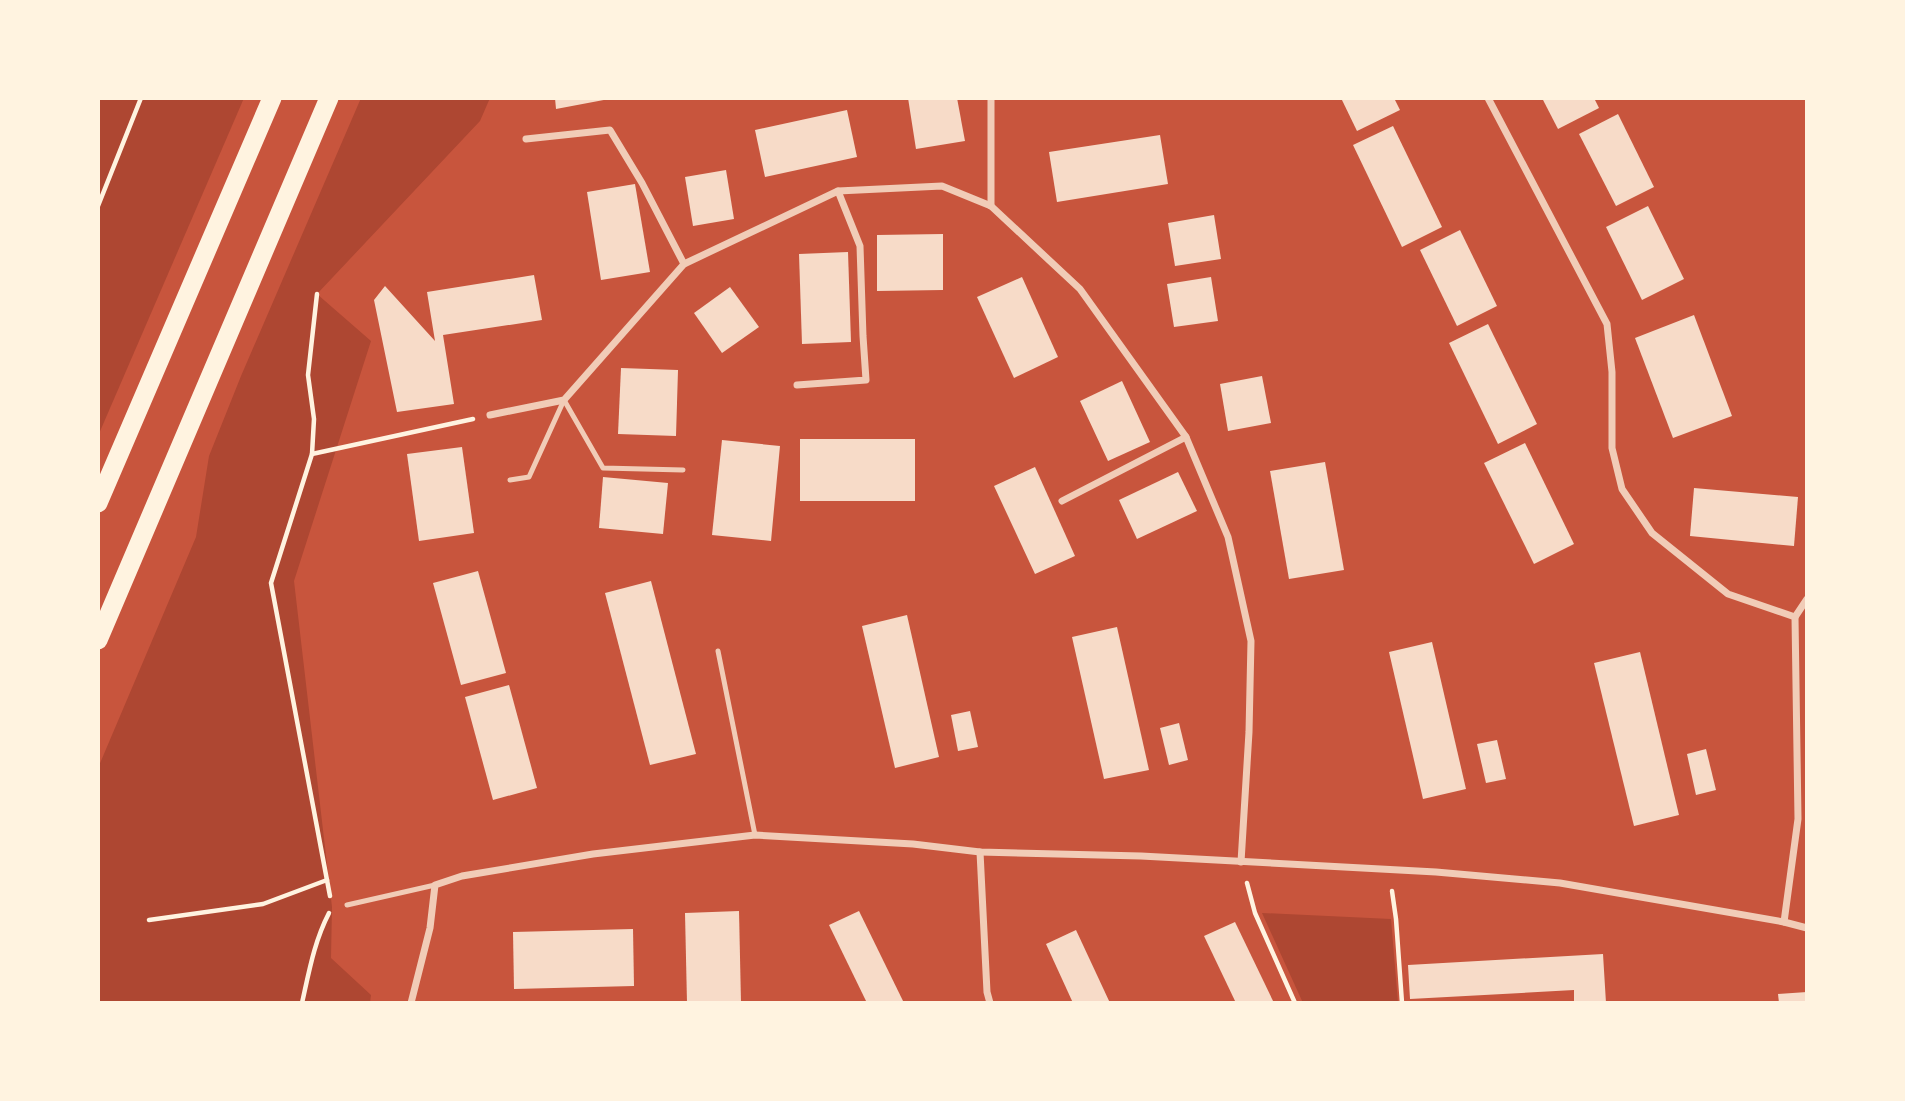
<svg xmlns="http://www.w3.org/2000/svg" width="1905" height="1101" font-family="'DM Sans',sans-serif">
	<style>
		.green { fill: #ae4732 }
		.building { fill: #f7dbc8 }
		.lines { fill: none; stroke-linecap: round; stroke-linejoin: round }
		.path { stroke: #fff3e0; stroke-width: 4.5 }
		.service { stroke: #f1ccb7; stroke-width: 5 }
		.minor { stroke: #f1ccb7; stroke-width: 7 }
		.trunk { stroke: #fff3e0; stroke-width: 19 }
	</style>
	<rect width="100%" height="100%" fill="#c8553d"/>
	<g class="green">
		<path d="M98 98H244L98 436Z"/>
		<path d="M361 98H490L480 121 317 294 371 341 294 581 332 907 331 958 371 995 370 1003H98V768L196 537 209 456 241 376Z"/>
		<path d="M1262 913 1391 919 1398 1003H1303Z"/>
	</g>
	<g class="building">
		<path d="M555 98H609V99L556 109Z"/>
		<path d="M908 98H957L965 141 916 149Z"/>
		<path d="M1341 98H1394L1400 110 1357 131Z"/>
		<path d="M1542 98H1594L1599 108 1558 129Z"/>
		<path d="M847 110 857 157 765 177 755 130Z"/>
		<path d="M1618 114 1654 187 1616 206 1579 134Z"/>
		<path d="M1393 126 1442 227 1402 247 1353 145Z"/>
		<path d="M1160 135 1168 184 1057 202 1049 152Z"/>
		<path d="M726 170 734 219 693 226 685 177Z"/>
		<path d="M635 184 650 272 601 280 587 192Z"/>
		<path d="M1648 206 1684 279 1642 300 1606 227Z"/>
		<path d="M1214 215 1221 259 1175 266 1168 223Z"/>
		<path d="M1460 230 1497 306 1457 326 1420 250Z"/>
		<path d="M943 234V290L877 291V235Z"/>
		<path d="M848 252 851 342 802 344 799 254Z"/>
		<path d="M534 275 542 320 443 335 454 404 397 412 374 300 385 286 435 341 427 292Z"/>
		<path d="M1022 277 1058 357 1014 378 977 297Z"/>
		<path d="M1211 277 1218 321 1174 327 1167 284Z"/>
		<path d="M730 287 759 327 722 353 694 313Z"/>
		<path d="M1694 315 1732 416 1673 438 1635 338Z"/>
		<path d="M1488 324 1537 424 1498 444 1449 343Z"/>
		<path d="M621 368 678 370 676 436 618 434Z"/>
		<path d="M1262 376 1271 423 1228 431 1220 384Z"/>
		<path d="M1122 381 1150 442 1108 461 1080 401Z"/>
		<rect x="800" y="439" width="115" height="62"/>
		<path d="M722 440 780 446 771 541 712 535Z"/>
		<path d="M1525 443 1574 544 1534 564 1484 463Z"/>
		<path d="M462 447 474 533 419 541 407 454Z"/>
		<path d="M1325 462 1344 570 1289 579 1270 471Z"/>
		<path d="M1035 467 1075 556 1035 574 994 486Z"/>
		<path d="M1178 472 1197 511 1137 539 1119 500Z"/>
		<path d="M603 477 668 483 663 534 599 528Z"/>
		<path d="M1694 488 1798 497 1794 546 1690 536Z"/>
		<path d="M478 571 506 673 461 685 433 583Z"/>
		<path d="M651 581 696 754 650 765 605 593Z"/>
		<path d="M907 615 939 757 895 768 862 626Z"/>
		<path d="M1117 627 1149 770 1104 779 1072 637Z"/>
		<path d="M1432 642 1466 789 1423 799 1389 652Z"/>
		<path d="M1640 652 1679 815 1634 826 1594 663Z"/>
		<path d="M509 685 537 788 493 800 465 697Z"/>
		<path d="M970 711 978 747 958 751 951 715Z"/>
		<path d="M1179 723 1188 760 1169 765 1160 728Z"/>
		<path d="M1497 740 1506 779 1486 783 1477 744Z"/>
		<path d="M1706 749 1716 790 1696 795 1687 754Z"/>
		<path d="M739 911 741 1003H687L685 913Z"/>
		<path d="M859 911 904 1003H867L829 925Z"/>
		<path d="M1235 922 1274 1003H1236L1204 936Z"/>
		<path d="M633 929 634 986 514 989 513 932Z"/>
		<path d="M1076 930 1110 1003H1073L1046 944Z"/>
		<path d="M1603 954 1606 1003H1574V990L1410 999 1408 965Z"/>
		<path d="M1807 992V1003H1779L1778 994Z"/>
	</g>
	<g class="lines">
		<g class="path">
			<path d="M98 206 141 98"/>
			<path d="M312 454 314 419 308 375 317 294"/>
			<path d="M1247 883 1255 913 1295 1003"/>
			<path d="M1392 891 1396 919 1402 1003"/>
			<path d="M330 896 271 583 312 454 473 419"/>
			<path d="M149 920 263 904 327 880"/>
			<path d="M302 1003C309 972 314 942 329 913"/>
		</g>
		<g class="service">
			<path d="M564 400 603 468 683 470"/>
			<path d="M510 480 529 477 564 400"/>
			<path d="M718 651 755 835"/>
			<path d="M347 905 435 885"/>
		</g>
		<g class="minor">
			<path d="M1488 98 1607 324 1612 372V448L1622 489 1652 533 1728 594 1795 617 1798 819 1784 922"/>
			<path d="M526 139 610 130 642 183 684 264"/>
			<path d="M991 206V98"/>
			<path d="M797 385 866 380 863 336 860 246 838 191"/>
			<path d="M490 415 564 400 684 264 838 191 942 186 991 206 1080 289 1186 437 1228 537 1251 641 1249 732 1241 862"/>
			<path d="M1062 501 1186 437"/>
			<path d="M1795 617 1807 599"/>
			<path d="M980 852 987 992 990 1003"/>
			<path d="M411 1003 430 928 435 885 462 876 593 854 755 835 913 844 980 852 1141 856 1436 872 1560 883 1784 922 1807 928"/>
		</g>
		<g class="trunk">
			<path d="M98 503 272 98"/>
			<path d="M98 640 329 98"/>
		</g>
	</g>
	<rect width="1905" height="1101" fill="none" stroke="#fff3e0" stroke-width="200"/>
</svg>
